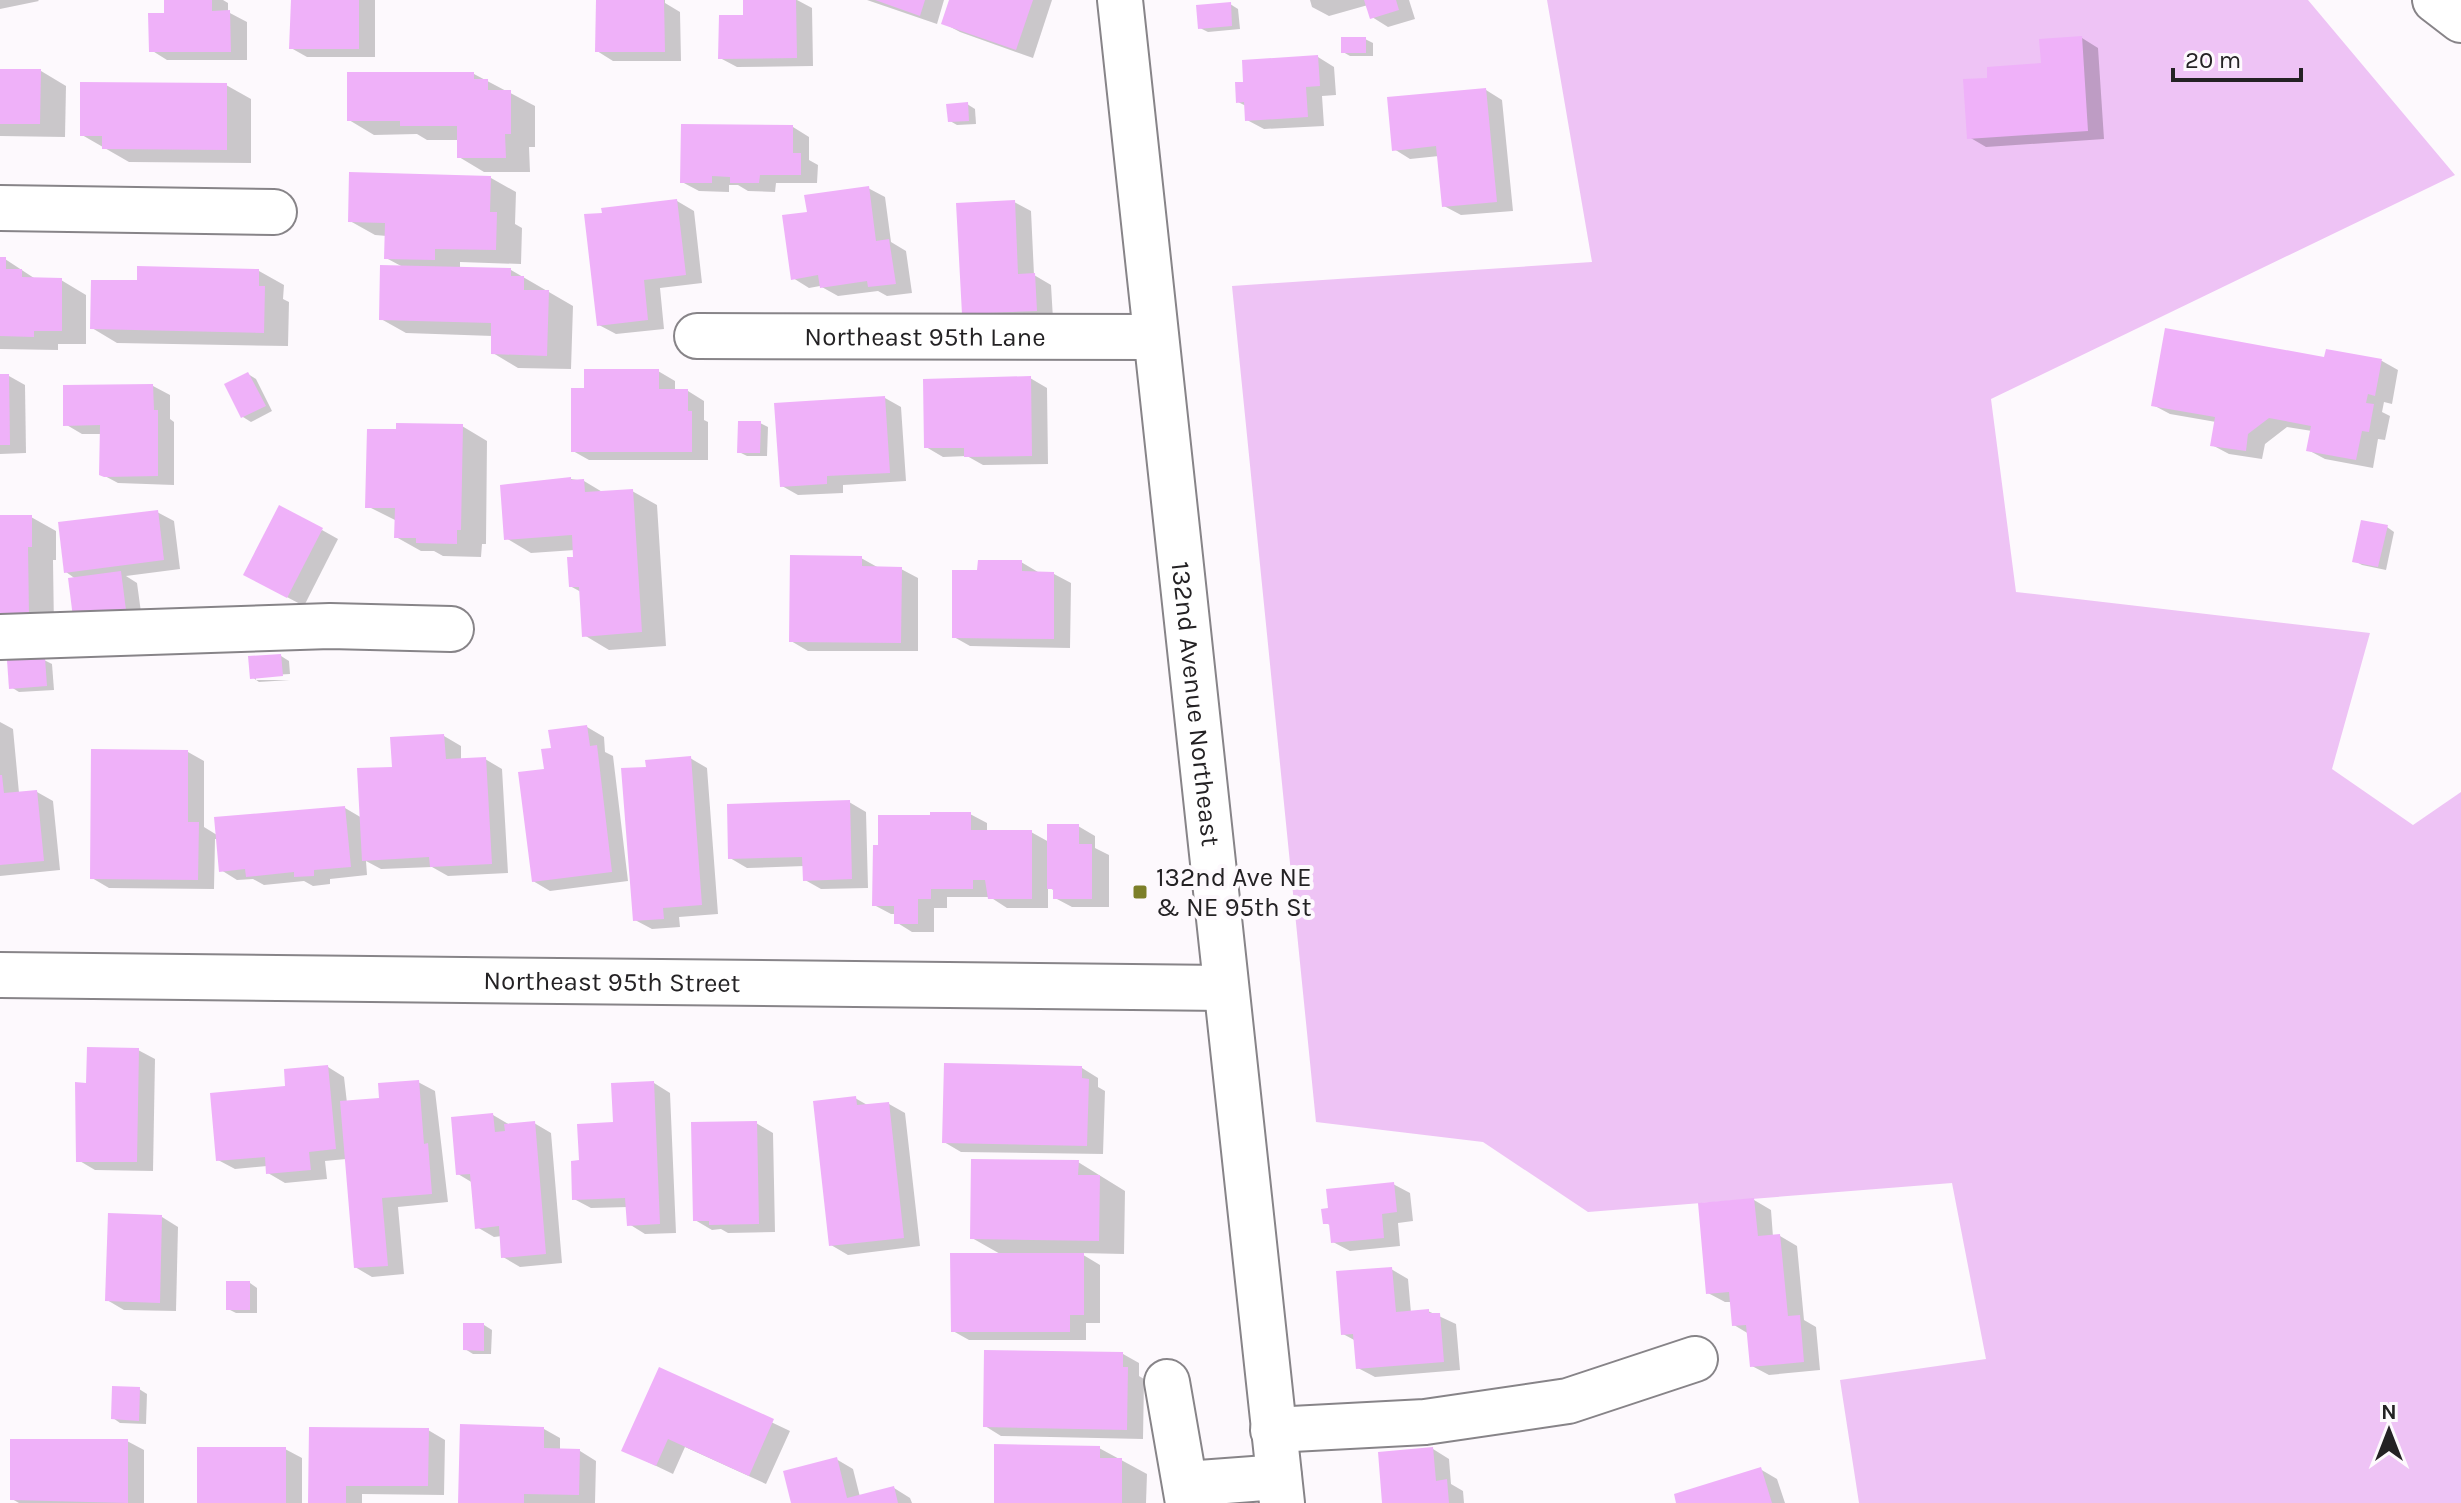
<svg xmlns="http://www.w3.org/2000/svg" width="2461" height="1503" font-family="Karla,sans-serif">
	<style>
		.green { fill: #eec3f5 }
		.shadow { fill: #0003 }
		.building { fill: #efb1f9 }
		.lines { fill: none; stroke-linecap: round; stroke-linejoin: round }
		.minor-casing { stroke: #878488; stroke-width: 48 }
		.minor { stroke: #fff; stroke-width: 44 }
		.poi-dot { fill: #7c7f29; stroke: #fdf9fd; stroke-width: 3 }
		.labels { text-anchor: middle; stroke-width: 8; stroke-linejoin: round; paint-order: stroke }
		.street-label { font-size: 26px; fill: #242224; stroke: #fdf9fd }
		.poi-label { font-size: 26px; fill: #242224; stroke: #fdf9fd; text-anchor: start }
	</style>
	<rect width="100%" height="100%" fill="#fdf9fd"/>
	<path class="green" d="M1547 0H2308L2455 175 1991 399 2016 592 2370 633 2332 769 2413 825 2461 792V1503H1859L1840 1380 1986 1359 1952 1183 1588 1212 1483 1142 1316 1122 1232 286 1592 262Z"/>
	<g class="shadow">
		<path d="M0 0H38L39 1 0 9Z"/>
		<path d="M166 0H223L228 3V12L247 22V60H167L151 50 166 15Z"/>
		<path d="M309 0H375V57H307L291 48Z"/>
		<path d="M598 0H665V3L680 12 681 61H613L597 51Z"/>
		<path d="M745 0H797L812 8 813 66 737 67 720 58 745 17Z"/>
		<path d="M867 0H944L937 24Z"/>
		<path d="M951 0H1052L1033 58 960 32 943 23Z"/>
		<path d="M1310 0H1409L1415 19 1388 27 1372 17 1368 5 1329 16 1312 7Z"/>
		<path d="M1230 4 1238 9 1240 29 1208 32 1200 28Z"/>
		<path d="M2082 38 2098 48 2104 139 1986 147 1969 137 1989 80 2043 65Z"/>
		<path d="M1365 39 1373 43V56H1350L1343 52Z"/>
		<path d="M1318 57 1334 67 1336 95 1322 96 1324 126 1264 129 1247 120 1246 106 1238 102Z"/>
		<path d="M0 71H41L66 86 65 137 0 136Z"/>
		<path d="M474 74 535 106V147H529L530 172H484L459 157V140H427L417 134 374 135 349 120Z"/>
		<path d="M226 85 251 99V163L129 162 82 135Z"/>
		<path d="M1486 90 1502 100 1513 211 1461 215 1444 206 1439 156 1410 159 1394 149Z"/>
		<path d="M967 104 975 109 976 124 957 125 950 121Z"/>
		<path d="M793 127 809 137V160L818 165 817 183H776L775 192 748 191 738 185H729V192L699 191 682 182Z"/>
		<path d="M491 178 516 192 515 224 522 228 521 264 460 262V269L511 270 573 306 571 369 518 368 493 353V336L406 333 381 319 403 267 386 258 387 236 375 235 350 221Z"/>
		<path d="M868 188 885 197 891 242 906 251 912 293 887 296 878 291 838 296 820 286 809 288 793 278 809 214Z"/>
		<path d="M677 201 694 211 702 283 660 288 664 329 616 334 599 325 604 214Z"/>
		<path d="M1014 202 1031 211 1034 275 1051 285 1053 319 981 323 964 313Z"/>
		<path d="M0 259H5L37 280H61L86 295V344H58V350L0 349Z"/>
		<path d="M259 271 284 285 283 299 289 302 288 346 117 343 92 328 139 282Z"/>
		<path d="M2326 359 2382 361 2398 370 2392 404 2384 402 2382 412 2390 416 2385 440 2378 439 2373 468 2325 459 2308 450 2312 431 2287 427 2265 444 2262 459 2229 454 2212 445 2216 422 2170 414 2153 405Z"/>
		<path d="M658 371 675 381V391H688L704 401V420L708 422V460H589L573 451 586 390Z"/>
		<path d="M248 374 256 379 272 411 251 422 243 417Z"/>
		<path d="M0 376H9L25 385 26 453 0 454Z"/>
		<path d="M1030 378 1047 388 1048 464 983 465 967 456 943 457 926 447Z"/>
		<path d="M153 386 170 395V419L174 422V485L118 483 101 474V434H82L65 424Z"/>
		<path d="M885 398 901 407 906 481 843 485V493L798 495 782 486Z"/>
		<path d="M760 423 768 427 767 456H747L739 452Z"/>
		<path d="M462 426 487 441 486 544H482L481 557 443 556 434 551H421L396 537 397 521 367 506Z"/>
		<path d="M571 479 584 481 604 493 632 491 657 505 666 646 609 650 584 635 581 592 570 586 575 550 531 553 506 538 502 487Z"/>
		<path d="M157 512 174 521 180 569 126 576 137 583 143 627 66 572Z"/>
		<path d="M0 517H31L56 531V560H53L54 630 0 632Z"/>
		<path d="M2387 527 2394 532 2386 570 2362 565 2355 561Z"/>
		<path d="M322 530 338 539 304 606 262 584Z"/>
		<path d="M861 558 879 568 901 569 918 578V651H808L791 641Z"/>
		<path d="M1021 562 1038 572 1054 574 1071 583 1070 648 970 646 954 637 979 572Z"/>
		<path d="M281 656 289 661 290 674 256 676V680H290L259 682 252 677Z"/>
		<path d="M44 660 52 664 54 690 19 692 11 687Z"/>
		<path d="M0 722 13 729 19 793 37 792 53 801 60 870 0 876Z"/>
		<path d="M587 727 604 737 605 752 613 756 628 881 550 891 533 881 553 749Z"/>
		<path d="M444 736 461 746V760L485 759 502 769 508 873 448 876 432 867 381 869 366 861 367 875 330 879V884L313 886 304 881 264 885 253 879 237 880 221 870 218 839H215L214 889 109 888 92 878 188 752 204 761V827L217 835 345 808 362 818 394 769Z"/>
		<path d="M690 758 707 768 718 914 679 917 680 927 652 929 635 920 648 769Z"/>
		<path d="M849 802 866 812 868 888 821 889 805 880V866L747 868 730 858Z"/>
		<path d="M970 814 987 823V832H1031L1049 842 1078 826 1095 836V848L1109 855V907H1072L1055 898V891L1048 887V908H1007L990 897H947V908H934V932H912L896 922V914H891L874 905Z"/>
		<path d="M138 1050 155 1059 153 1171 95 1170 78 1160 88 1085Z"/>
		<path d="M328 1067 344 1077 347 1103 381 1100 418 1082 435 1091 448 1202 398 1207 404 1274 372 1277 355 1267 346 1159 325 1161 327 1179 285 1183 268 1173 267 1166 235 1169 218 1160 287 1088Z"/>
		<path d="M1082 1068 1098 1078V1087L1105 1091 1103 1154 961 1152 944 1142Z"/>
		<path d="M654 1083 670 1093 676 1233 645 1234 629 1224 628 1207 591 1208 574 1199 581 1162Z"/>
		<path d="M855 1098 869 1106 889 1104 905 1113 920 1246 848 1255 831 1245Z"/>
		<path d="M493 1115 510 1125 534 1123 551 1133 562 1263 520 1267 503 1257 502 1236 494 1237 477 1227 473 1183 458 1174Z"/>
		<path d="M756 1123 773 1133 775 1232 728 1233 721 1229 712 1230 695 1220Z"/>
		<path d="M1078 1162 1125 1191 1124 1254 1080 1253 1100 1265V1323H1086V1340H969L953 1331 1002 1255 972 1238Z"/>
		<path d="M1393 1184 1410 1193 1413 1221 1398 1223 1400 1246 1350 1251 1333 1242 1331 1226 1325 1222Z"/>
		<path d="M1754 1200 1771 1210 1773 1237 1780 1236 1797 1246 1804 1320 1816 1327 1820 1370 1769 1375 1752 1366 1749 1334 1734 1325 1732 1302H1725L1708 1293Z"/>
		<path d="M162 1217 178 1227 176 1311 124 1310 107 1300Z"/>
		<path d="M1391 1269 1408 1279 1411 1313 1428 1311 1456 1324 1460 1370 1375 1377 1358 1368 1356 1341 1343 1334Z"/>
		<path d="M250 1283 257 1288V1313H236L228 1309Z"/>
		<path d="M484 1325 492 1330 491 1354H473L465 1349Z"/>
		<path d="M1123 1354 1139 1363V1376L1144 1379 1143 1439 1001 1436 985 1426Z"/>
		<path d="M660 1370 790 1431 766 1484 685 1447 673 1474 623 1450Z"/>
		<path d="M139 1389 147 1394 146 1424 120 1423 113 1418Z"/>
		<path d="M544 1429 560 1438V1451H580L596 1461 595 1503H460Z"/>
		<path d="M428 1430 445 1440 444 1495 362 1494V1503H310Z"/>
		<path d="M127 1441 144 1450V1503H19L12 1499Z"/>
		<path d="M1099 1448 1147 1474 1146 1503H996Z"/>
		<path d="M285 1449 302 1458V1503H199Z"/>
		<path d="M1433 1449 1449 1459 1451 1484 1463 1491 1464 1503H1384Z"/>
		<path d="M836 1459 853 1469 860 1497 894 1488 910 1498 912 1503H793Z"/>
		<path d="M1760 1469 1777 1479 1785 1503H1679Z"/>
	</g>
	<g class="building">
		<path d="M164 0H212V11L230 10 231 52H149L148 13H164Z"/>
		<path d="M291 0H359V49H289Z"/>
		<path d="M596 0H664L665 52H595Z"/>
		<path d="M743 0H796L797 58 718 59 719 15H743Z"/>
		<path d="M875 0H925L920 16Z"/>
		<path d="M949 0H1033L1016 50 941 24Z"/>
		<path d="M1364 0H1396L1399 10 1370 19Z"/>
		<path d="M1231 2 1232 26 1198 29 1196 5Z"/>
		<path d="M2082 36 2088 131 1967 139 1963 79 1987 78V67L2041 63 2039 39Z"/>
		<rect x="1341" y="37" width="25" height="16"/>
		<path d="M1318 55 1320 86 1306 87 1308 117 1245 121 1244 102 1236 103 1235 82H1243L1242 60Z"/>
		<path d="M0 69H41L40 124H0Z"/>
		<path d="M347 72H474V79H488V90H511V134H505L506 158H457V126H400V121H347Z"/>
		<path d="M80 82 227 83V150L102 149V136H80Z"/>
		<path d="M1486 88 1497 202 1442 207 1436 146 1392 151 1387 97Z"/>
		<path d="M968 102 969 121 948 122 946 104Z"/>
		<path d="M681 124 793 125V153H801V175H760L759 183H730V177L712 176V183H680Z"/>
		<path d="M349 172 491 176 490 212H497L496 250 435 249V260L384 259 385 223 348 222Z"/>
		<path d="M869 186 876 241 889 239 896 284 868 287 867 281 820 288 818 275 791 280 782 215 807 212 804 195Z"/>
		<path d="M677 199 686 275 644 280 648 320 597 326 584 214 602 213 601 208Z"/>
		<path d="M1015 200 1018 274 1035 273 1037 311 962 314 956 203Z"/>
		<path d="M0 257H6V269H22V277L62 278V331H34V337L0 336Z"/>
		<path d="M380 265 511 268V276H524V290H549L547 356 491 354V323L379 320Z"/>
		<path d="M137 266 259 269V286H265L264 333 90 329 91 280H137Z"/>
		<path d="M2165 328 2324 357 2326 349 2382 359 2375 396 2368 394 2366 403 2374 404 2369 432 2362 431 2356 460 2306 451 2311 426 2269 418 2248 434 2246 451 2210 446 2215 417 2151 406Z"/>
		<path d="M584 369H659V389H688V411H692V452H571V388H584Z"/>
		<path d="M248 372 266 406 241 418 224 384Z"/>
		<path d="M0 374H9L10 445H0Z"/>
		<path d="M1031 376 1032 456 964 457V448H924L923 379Z"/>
		<path d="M153 384 154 410H158V476L104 477 99 475 100 425 63 426V385Z"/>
		<path d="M885 396 890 473 827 476V484L780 487 774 403Z"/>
		<path d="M738 421H761L760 453H737Z"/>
		<path d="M396 423 463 424 461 530H457V544L416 543V538H394L395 508H365L367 429H396Z"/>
		<path d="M571 477V480L584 479 585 492 633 489 642 632 582 637 579 587H569L567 557H573L572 535 504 540 500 485Z"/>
		<path d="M279 505 323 528 287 598 243 575Z"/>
		<path d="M158 510 164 560 64 573 58 522Z"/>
		<path d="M0 515H32V547H28L29 617 0 619Z"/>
		<path d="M2361 520 2388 525 2378 567 2352 562Z"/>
		<path d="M790 555 862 556V566L902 567 901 643 789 642Z"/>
		<path d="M978 560H1022V571L1054 572V639L952 638V570H977Z"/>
		<path d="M121 571 127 618 74 625 68 578Z"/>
		<path d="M281 654 283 676 250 679 248 656Z"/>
		<path d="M45 658 47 686 9 689 7 660Z"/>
		<path d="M587 725 590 746 597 745 612 872 532 882 518 772 544 769 541 749 551 748 548 730Z"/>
		<path d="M444 734 446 759 486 757 492 864 430 867 429 857 362 861 357 768 392 767 390 737Z"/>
		<path d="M91 749 188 750V822H199L198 880 90 879Z"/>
		<path d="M691 756 702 905 663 908 664 919 633 921 621 768 646 767 645 760Z"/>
		<path d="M0 775H2L4 793 37 790 44 861 0 865Z"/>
		<path d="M850 800 852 879 803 881 802 857 728 859 727 804Z"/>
		<path d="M345 806 351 867 314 870V876L294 877V872L246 877 245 869 219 872 214 817Z"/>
		<path d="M930 812H971V830H1032V899H988L985 880H973V889H931V899H918V924H894V906H872L873 845H878V815H930Z"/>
		<path d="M1047 824H1079V844H1092V899H1053V889H1047Z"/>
		<path d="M87 1047 139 1048 137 1162H76L75 1082 86 1083Z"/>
		<path d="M944 1063 1082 1066V1078L1089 1079 1087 1146 942 1143Z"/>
		<path d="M328 1065 336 1149 309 1152 311 1170 266 1174 265 1157 216 1161 210 1093 285 1086 284 1069Z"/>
		<path d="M419 1080 424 1144 428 1143 432 1194 382 1198 388 1266 354 1268 340 1101 379 1098 378 1083Z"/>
		<path d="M654 1081 660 1224 627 1226 625 1198 572 1200 571 1161 579 1160 577 1124 613 1122 611 1083Z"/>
		<path d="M856 1096 857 1105 889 1102 904 1238 829 1246 813 1101Z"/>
		<path d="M493 1113 495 1132 505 1131 504 1124 535 1121 546 1254 501 1258 499 1226 475 1229 470 1174 456 1175 451 1117Z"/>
		<path d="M757 1121 759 1224 709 1225V1221H693L691 1122Z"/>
		<path d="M971 1159 1079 1160 1078 1175H1100L1099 1241 970 1239Z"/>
		<path d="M1394 1182 1397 1212 1382 1214 1384 1238 1331 1243 1329 1224H1323L1321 1209 1328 1208 1326 1189Z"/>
		<path d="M1754 1198 1758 1236 1780 1234 1788 1316 1800 1315 1804 1362 1750 1367 1746 1325 1732 1326 1729 1292 1706 1294 1698 1203Z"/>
		<path d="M108 1213 162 1215 160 1303 105 1301Z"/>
		<path d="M950 1253H1084V1315H1070V1332H951Z"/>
		<path d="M1392 1267 1396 1312 1429 1309V1313H1440L1444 1362 1356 1369 1353 1334 1341 1335 1336 1271Z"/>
		<rect x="226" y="1281" width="24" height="29"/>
		<path d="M463 1323H484V1351L463 1350Z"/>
		<path d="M984 1350 1123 1352V1367H1128L1127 1430 983 1427Z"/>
		<path d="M659 1367 774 1419 749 1476 668 1439 656 1466 621 1451Z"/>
		<path d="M112 1386 140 1387 139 1421 111 1419Z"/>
		<path d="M460 1424 544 1427V1448L580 1449 579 1495 524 1494V1503H458Z"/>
		<path d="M309 1427 429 1428 428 1486H346V1503H308Z"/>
		<path d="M10 1439H128V1503L10 1500Z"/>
		<path d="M994 1444 1100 1446V1458H1122V1503H994Z"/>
		<rect x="197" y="1447" width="89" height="56"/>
		<path d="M1433 1447 1436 1481 1447 1479 1449 1503H1382L1378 1452Z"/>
		<path d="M837 1457 847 1498 894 1486 898 1503H791L783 1471Z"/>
		<path d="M1761 1467 1772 1503H1676L1674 1494Z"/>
	</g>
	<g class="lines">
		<defs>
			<g id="minor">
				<path id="s1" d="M1120 0 1282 1503"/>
				<path d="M2435 0 2461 20"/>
				<path d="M0 208 274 212"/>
				<path id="s2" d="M697 336 1155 337"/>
				<path d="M0 637 330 626 451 629"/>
				<path id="s3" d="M0 975 1225 988"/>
				<path d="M1167 1382 1188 1503"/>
				<path d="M1273 1430 1425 1422 1568 1401 1695 1359"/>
				<path d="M1186 1484 1279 1477"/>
			</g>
		</defs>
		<use href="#minor" class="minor-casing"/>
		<use href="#minor" class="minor"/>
	</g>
	<rect class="poi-dot" x="1132" y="884" width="16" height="16" rx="4"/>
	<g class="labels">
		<g class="street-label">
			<text dy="9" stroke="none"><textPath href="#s2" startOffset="228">Northeast 95th Lane</textPath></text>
			<text dy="9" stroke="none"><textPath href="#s1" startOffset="708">132nd Avenue Northeast</textPath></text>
			<text dy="9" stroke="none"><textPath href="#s3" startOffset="612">Northeast 95th Street</textPath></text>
		</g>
		<g class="poi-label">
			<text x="1156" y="886">132nd Ave NE<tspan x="1156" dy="30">&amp; NE 95th St</tspan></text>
		</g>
	</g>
	<g transform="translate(2389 1431)" stroke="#fdf9fd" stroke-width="6" paint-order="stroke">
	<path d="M0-6L14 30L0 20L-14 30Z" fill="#242224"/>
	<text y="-12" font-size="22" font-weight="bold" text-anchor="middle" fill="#242224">N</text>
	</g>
	<path d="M2173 68v12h128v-12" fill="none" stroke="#242224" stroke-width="4"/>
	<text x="2185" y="68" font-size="24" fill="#242224" stroke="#fdf9fd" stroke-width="6" paint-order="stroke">20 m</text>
</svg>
